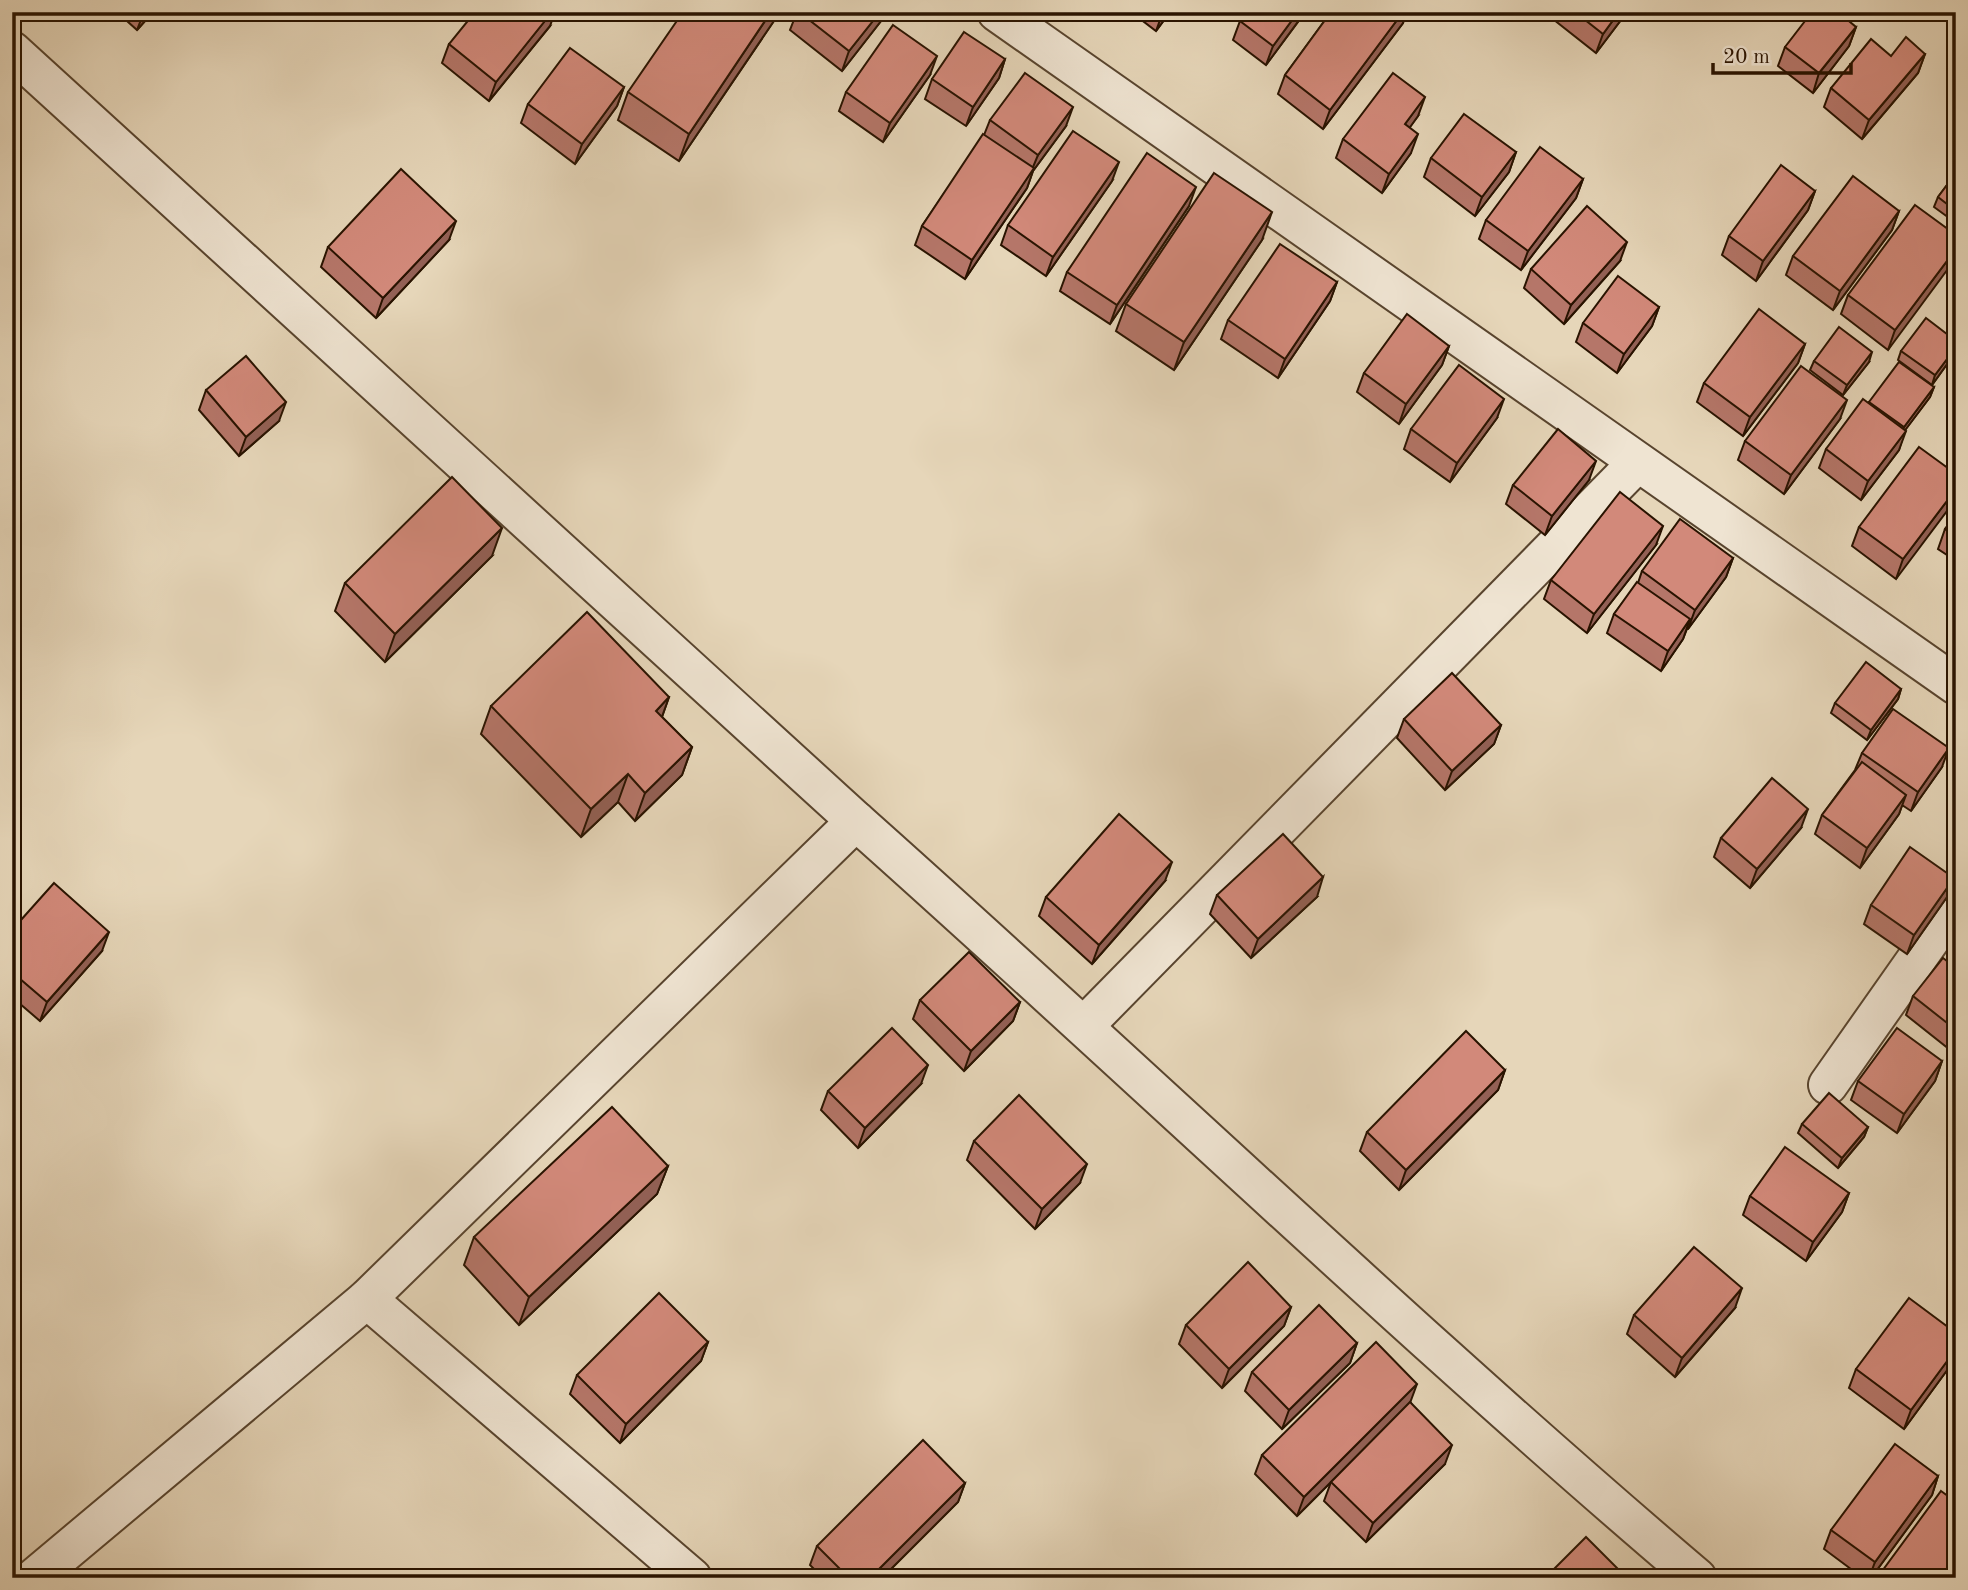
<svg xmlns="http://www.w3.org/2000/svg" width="1968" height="1590" font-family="'Old Standard TT',serif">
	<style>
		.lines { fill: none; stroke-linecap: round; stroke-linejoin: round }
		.minor-casing { stroke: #58442e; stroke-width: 42 }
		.tertiary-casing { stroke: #58442e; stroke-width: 42 }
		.minor { stroke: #efe4d2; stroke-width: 38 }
		.tertiary { stroke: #efe4d2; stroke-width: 38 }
		.wall { fill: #b57669; stroke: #291300; stroke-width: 2 }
		.shaded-wall { fill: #936055; stroke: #291300; stroke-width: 2 }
		.building { fill: #d2897a; stroke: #291300; stroke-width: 2 }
	</style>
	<rect width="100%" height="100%" fill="#e6d6b9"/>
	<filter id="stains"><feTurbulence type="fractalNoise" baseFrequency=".00286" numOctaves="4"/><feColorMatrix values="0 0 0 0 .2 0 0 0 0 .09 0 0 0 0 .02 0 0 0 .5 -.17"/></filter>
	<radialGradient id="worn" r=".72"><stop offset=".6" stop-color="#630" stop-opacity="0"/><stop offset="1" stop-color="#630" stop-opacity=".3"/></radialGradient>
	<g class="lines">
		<defs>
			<g id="minor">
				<path d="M12 51 856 821"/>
				<path d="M1084 1026 1637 463"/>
				<path d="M1828 1085 1956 903"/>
				<path d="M367 1299 692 1578"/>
				<path d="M34 1578 367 1299 856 821C1138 1072 1410 1334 1697 1578"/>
			</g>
			<path id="tertiary" d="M997 12 1956 685"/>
		</defs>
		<use href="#minor" class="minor-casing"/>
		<use href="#tertiary" class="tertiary-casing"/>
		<use href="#minor" class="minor"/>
		<use href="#tertiary" class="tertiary"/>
	</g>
	<g class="wall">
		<path d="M117 12H153L137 30Z"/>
		<path d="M780 12 679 161 618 120 628 92Z"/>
		<path d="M797 12H888L842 71 790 30Z"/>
		<path d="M1131 12H1170L1156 31Z"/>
		<path d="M1331 12H1406L1403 23 1323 129 1278 94 1285 75Z"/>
		<path d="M1544 12H1627L1596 53Z"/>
		<path d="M1304 14 1266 65 1233 40 1240 21Z"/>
		<path d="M550 26 489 101 442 63 449 44Z"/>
		<path d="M1856 27 1849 46 1813 93 1778 66 1785 47Z"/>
		<path d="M1925 54 1918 73 1862 139 1824 107 1831 88 1891 56Z"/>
		<path d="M1005 59 999 78 966 126 925 99 932 79Z"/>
		<path d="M930 75 883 142 839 111 846 92Z"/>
		<path d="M624 87 617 106 575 164 521 123 528 104Z"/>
		<path d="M1418 116 1409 128 1411 153 1382 193 1336 158 1343 139Z"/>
		<path d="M990 120 1066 126 1033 171 1027 188 965 279 915 245 922 226 984 135Z"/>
		<path d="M1516 152 1509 172 1475 216 1424 177 1431 158Z"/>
		<path d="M1956 173V223L1934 207 1938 197Z"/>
		<path d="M1583 179 1576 198 1521 270 1479 239 1486 220Z"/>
		<path d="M1112 181 1046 276 1001 245 1008 225Z"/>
		<path d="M1815 191 1808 210 1756 281 1722 255 1729 236Z"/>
		<path d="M1189 206 1110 324 1060 291 1067 272Z"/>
		<path d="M1899 211 1892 230 1833 310 1786 275 1793 256Z"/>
		<path d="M1956 235 1888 350 1841 314 1848 295Z"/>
		<path d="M449 240 376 318 321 267 328 247Z"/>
		<path d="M1262 240 1174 370 1116 331 1126 304Z"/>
		<path d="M1620 261 1564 324 1524 288 1531 269Z"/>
		<path d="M1337 282 1330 301 1278 378 1221 339 1228 320Z"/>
		<path d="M1659 307 1652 326 1617 373 1576 342 1583 323Z"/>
		<path d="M1805 344 1798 363 1743 436 1697 402 1704 383Z"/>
		<path d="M1449 346 1442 365 1399 424 1357 392 1364 373Z"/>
		<path d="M1901 351 1955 353 1932 385 1898 360Z"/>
		<path d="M1814 361 1869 362 1843 395 1810 370Z"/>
		<path d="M1934 387 1930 397 1905 430 1899 450 1861 500 1819 468 1826 449 1869 402Z"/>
		<path d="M206 390 279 421 239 456 199 410Z"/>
		<path d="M1497 418 1450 482 1404 449 1411 429Z"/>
		<path d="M1840 419 1784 494 1738 460 1745 441Z"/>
		<path d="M1956 474 1896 579 1852 546 1859 527Z"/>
		<path d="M1589 480 1545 535 1506 504 1513 485Z"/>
		<path d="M1956 515V561L1938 549 1945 529Z"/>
		<path d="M1656 545 1587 633 1544 599 1551 580Z"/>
		<path d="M492 556 385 662 335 611 345 583Z"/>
		<path d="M1733 558 1726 577 1688 629H1687L1683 639 1661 671 1607 633 1614 614 1638 583 1642 571Z"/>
		<path d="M1901 689 1898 699 1867 740 1831 713 1835 703Z"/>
		<path d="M669 697 662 717 692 747 682 775 635 821 618 802 581 837 481 734 491 706Z"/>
		<path d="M1404 719 1501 725 1494 744 1445 790 1397 738Z"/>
		<path d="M1862 753 1942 767 1911 811 1902 805 1899 814 1860 868 1815 834 1822 815 1855 770Z"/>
		<path d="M1801 828 1750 888 1714 857 1721 838Z"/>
		<path d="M1165 881 1092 964 1039 916 1046 897Z"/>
		<path d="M1217 895 1317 897 1251 958 1210 914Z"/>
		<path d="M1947 897 1907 954 1864 924 1871 905Z"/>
		<path d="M12 930 102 951 40 1021 12 997Z"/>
		<path d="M1956 968V1040L1949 1049 1906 1015 1913 996Z"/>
		<path d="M920 1000 1020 1002 1013 1021 964 1071 913 1019Z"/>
		<path d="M1942 1061 1935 1081 1897 1133 1851 1100 1858 1081Z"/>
		<path d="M1505 1070 1498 1090 1399 1190 1360 1151 1367 1132Z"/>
		<path d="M921 1084 858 1148 821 1110 828 1091Z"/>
		<path d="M1802 1124 1868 1127 1864 1137 1838 1168 1798 1133Z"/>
		<path d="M974 1141 1080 1183 1035 1229 967 1160Z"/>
		<path d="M668 1166 657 1194 519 1325 464 1265 474 1237Z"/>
		<path d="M1849 1193 1842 1212 1806 1261 1743 1215 1750 1196Z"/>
		<path d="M1291 1307 1284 1326 1222 1388 1179 1344 1186 1325Z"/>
		<path d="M1735 1308 1675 1377 1627 1334 1634 1315Z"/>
		<path d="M1956 1333V1358L1904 1429 1849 1388 1856 1369Z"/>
		<path d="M708 1342 701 1361 620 1443 570 1394 577 1375Z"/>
		<path d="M1357 1343 1350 1363 1282 1429 1245 1391 1252 1372Z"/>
		<path d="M1411 1403 1445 1464 1366 1542 1324 1501 1331 1482 1297 1516 1255 1474 1262 1455Z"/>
		<path d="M1938 1476 1932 1495 1871 1578H1863L1824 1549 1831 1530Z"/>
		<path d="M965 1483 958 1502 882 1578H823L810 1565 817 1546Z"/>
	</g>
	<g class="shaded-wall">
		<path d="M144 12H153L137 30Z"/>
		<path d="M552 12H555L550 26 489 101 496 82Z"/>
		<path d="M771 12H780L679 161 689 134Z"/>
		<path d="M880 12H888L842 71 849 51Z"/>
		<path d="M1163 12H1170L1156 31Z"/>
		<path d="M1298 12H1305L1266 65 1273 46Z"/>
		<path d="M1403 12H1406L1403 23 1323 129 1330 110Z"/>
		<path d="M1619 12H1627L1596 53 1603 34Z"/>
		<path d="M1856 27 1849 46 1813 93 1819 73Z"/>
		<path d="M1925 54 1918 73 1862 139 1869 120Z"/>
		<path d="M937 56 930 75 883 142 890 123Z"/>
		<path d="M1005 59 999 78 966 126 973 107Z"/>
		<path d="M624 87 617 106 575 164 582 144Z"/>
		<path d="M1425 97 1418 116 1398 144 1405 124Z"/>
		<path d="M1073 107 1066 126 1033 171 1027 188 965 279 972 260 1031 172 1038 155Z"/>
		<path d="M1418 134 1411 153 1382 193 1389 174Z"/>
		<path d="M1516 152 1509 172 1475 216 1482 197Z"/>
		<path d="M1119 162 1112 181 1046 276 1053 257Z"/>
		<path d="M1583 179 1576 198 1521 270 1528 251Z"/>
		<path d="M1196 187 1189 206 1110 324 1117 305Z"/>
		<path d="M1815 191 1808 210 1756 281 1763 261Z"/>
		<path d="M1899 211 1892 230 1833 310 1840 291Z"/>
		<path d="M1272 212 1262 240 1174 370 1184 342Z"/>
		<path d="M456 221 449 240 376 318 383 298Z"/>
		<path d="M1627 242 1620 261 1564 324 1571 305Z"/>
		<path d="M1956 249V258L1888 350 1895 330Z"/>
		<path d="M1337 282 1330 301 1278 378 1285 359Z"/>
		<path d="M1659 307 1652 326 1617 373 1624 354Z"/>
		<path d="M1805 344 1798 363 1743 436 1750 417Z"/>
		<path d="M1449 346 1442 365 1399 424 1406 404Z"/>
		<path d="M1956 347 1955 353 1932 385 1935 375Z"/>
		<path d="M1872 352 1869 362 1843 395 1847 385Z"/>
		<path d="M1934 387 1930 397 1900 437 1904 427Z"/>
		<path d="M1504 399 1497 418 1450 482 1457 463Z"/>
		<path d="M1847 400 1840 419 1784 494 1791 475Z"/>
		<path d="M286 402 279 421 239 456 246 437Z"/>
		<path d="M1906 431 1899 450 1861 500 1868 481Z"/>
		<path d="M1596 461 1589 480 1545 535 1552 516Z"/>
		<path d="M1956 489V499L1896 579 1903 559Z"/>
		<path d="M1663 526 1656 545 1587 633 1594 614Z"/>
		<path d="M502 528 492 556 385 662 395 634Z"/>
		<path d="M1733 558 1726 577 1688 629 1695 610Z"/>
		<path d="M1690 619 1683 639 1661 671 1668 651Z"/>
		<path d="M1901 689 1898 699 1867 740 1871 730Z"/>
		<path d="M669 697 659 725 656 711Z"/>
		<path d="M1501 725 1494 744 1445 790 1452 771Z"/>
		<path d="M692 747 682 775 635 821 645 793Z"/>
		<path d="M1949 748 1942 767 1911 811 1918 792Z"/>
		<path d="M628 774 618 802 581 837 591 809Z"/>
		<path d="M1906 795 1899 814 1860 868 1867 848Z"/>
		<path d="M1808 809 1801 828 1750 888 1757 869Z"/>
		<path d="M1172 862 1165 881 1092 964 1099 945Z"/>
		<path d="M1323 877 1317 897 1251 958 1258 939Z"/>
		<path d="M1954 878 1947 897 1907 954 1914 935Z"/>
		<path d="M109 932 102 951 40 1021 47 1002Z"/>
		<path d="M1020 1002 1013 1021 964 1071 971 1051Z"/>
		<path d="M1956 1030V1040L1949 1049Z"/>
		<path d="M1942 1061 1935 1081 1897 1133 1904 1114Z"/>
		<path d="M928 1065 921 1084 858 1148 865 1128Z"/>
		<path d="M1505 1070 1498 1090 1399 1190 1406 1170Z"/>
		<path d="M1868 1127 1864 1137 1838 1168 1842 1158Z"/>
		<path d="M1087 1164 1080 1183 1035 1229 1042 1209Z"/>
		<path d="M668 1166 657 1194 519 1325 529 1297Z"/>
		<path d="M1849 1193 1842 1212 1806 1261 1813 1242Z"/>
		<path d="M1742 1288 1735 1308 1675 1377 1682 1358Z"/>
		<path d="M1291 1307 1284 1326 1222 1388 1229 1369Z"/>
		<path d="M708 1342 701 1361 620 1443 626 1424Z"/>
		<path d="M1357 1343 1350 1363 1282 1429 1289 1410Z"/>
		<path d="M1956 1349V1358L1904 1429 1911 1410Z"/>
		<path d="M1417 1384 1410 1403 1297 1516 1304 1497Z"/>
		<path d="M1452 1445 1445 1464 1366 1542 1373 1523Z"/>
		<path d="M1938 1476 1932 1495 1871 1578H1869L1875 1562Z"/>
		<path d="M965 1483 958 1502 882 1578H870Z"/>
		<path d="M1956 1568V1577L1948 1578Z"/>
	</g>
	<g class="building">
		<path d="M475 12H552L496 82 449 44Z"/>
		<path d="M683 12H771L689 134 628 92Z"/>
		<path d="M799 12H880L849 51Z"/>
		<path d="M1246 12H1298L1273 46 1240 21Z"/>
		<path d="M1331 12H1403L1330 110 1285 75Z"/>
		<path d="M1575 12H1619L1603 34Z"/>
		<path d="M1812 12H1838L1856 27 1819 73 1785 47Z"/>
		<path d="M893 25 937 56 890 123 846 92Z"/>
		<path d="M964 32 1005 59 973 107 932 79Z"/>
		<path d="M1906 37 1925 54 1869 120 1831 88 1871 39 1891 56Z"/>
		<path d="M570 48 624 87 582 144 528 104Z"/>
		<path d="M1025 73 1073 107 1038 155 990 120Z"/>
		<path d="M1393 73 1425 97 1405 124 1418 134 1389 174 1343 139Z"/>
		<path d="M1464 114 1516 152 1482 197 1431 158Z"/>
		<path d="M1073 131 1119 162 1053 257 1008 225Z"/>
		<path d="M983 134 1034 168 972 260 922 226Z"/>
		<path d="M1540 147 1583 179 1528 251 1486 220Z"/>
		<path d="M1147 153 1196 187 1117 305 1067 272Z"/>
		<path d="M1781 165 1815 191 1763 261 1729 236Z"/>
		<path d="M401 169 456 221 383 298 328 247Z"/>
		<path d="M1214 173 1272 212 1184 342 1126 304Z"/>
		<path d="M1956 173V211L1938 197Z"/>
		<path d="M1853 176 1899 211 1840 291 1793 256Z"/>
		<path d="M1915 205 1956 235V249L1895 330 1848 295Z"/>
		<path d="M1587 206 1627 242 1571 305 1531 269Z"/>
		<path d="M1280 244 1337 282 1285 359 1228 320Z"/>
		<path d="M1618 276 1659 307 1624 354 1583 323Z"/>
		<path d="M1759 309 1805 344 1750 417 1704 383Z"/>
		<path d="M1407 314 1449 346 1406 404 1364 373Z"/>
		<path d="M1926 318 1956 341V347L1935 375 1901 351Z"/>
		<path d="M1839 327 1872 352 1847 385 1814 361Z"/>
		<path d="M246 356 286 402 246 437 206 390Z"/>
		<path d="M1899 362 1934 387 1904 427 1869 402Z"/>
		<path d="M1459 365 1504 399 1457 463 1411 429Z"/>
		<path d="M1801 366 1847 400 1791 475 1745 441Z"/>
		<path d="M1863 399 1906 431 1868 481 1826 449Z"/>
		<path d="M1558 429 1596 461 1552 516 1513 485Z"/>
		<path d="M1919 447 1956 474V489L1903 559 1859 527Z"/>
		<path d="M452 477 502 528 395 634 345 583Z"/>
		<path d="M1620 492 1663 526 1594 614 1551 580Z"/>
		<path d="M1956 515V537L1945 529Z"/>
		<path d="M1680 519 1733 558 1695 610 1642 571Z"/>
		<path d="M1637 582 1690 619 1668 651 1614 614Z"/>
		<path d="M587 612 669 697 656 711 692 747 645 793 628 774 591 809 491 706Z"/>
		<path d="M1866 662 1901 689 1871 730 1835 703Z"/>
		<path d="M1452 673 1501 725 1452 771 1404 719Z"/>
		<path d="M1893 709 1949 748 1918 792 1862 753Z"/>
		<path d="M1862 762 1906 795 1867 848 1822 815Z"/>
		<path d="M1772 778 1808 809 1757 869 1721 838Z"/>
		<path d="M1119 814 1172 862 1099 945 1046 897Z"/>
		<path d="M1283 834 1323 877 1258 939 1217 895Z"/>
		<path d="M1910 847 1954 878 1914 935 1871 905Z"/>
		<path d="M54 883 109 932 47 1002 12 972V930Z"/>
		<path d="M969 952 1020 1002 971 1051 920 1000Z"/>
		<path d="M1943 958 1956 968V1030L1913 996Z"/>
		<path d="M892 1028 928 1065 865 1128 828 1091Z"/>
		<path d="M1897 1028 1942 1061 1904 1114 1858 1081Z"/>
		<path d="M1466 1031 1505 1070 1406 1170 1367 1132Z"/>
		<path d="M1829 1093 1868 1127 1842 1158 1802 1124Z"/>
		<path d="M1019 1095 1087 1164 1042 1209 974 1141Z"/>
		<path d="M612 1107 668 1166 529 1297 474 1237Z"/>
		<path d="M1785 1147 1849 1193 1813 1242 1750 1196Z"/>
		<path d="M1694 1247 1742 1288 1682 1358 1634 1315Z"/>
		<path d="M1248 1262 1291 1307 1229 1369 1186 1325Z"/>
		<path d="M659 1293 708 1342 626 1424 577 1375Z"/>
		<path d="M1909 1298 1956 1333V1349L1911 1410 1856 1369Z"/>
		<path d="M1319 1305 1357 1343 1289 1410 1252 1372Z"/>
		<path d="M1376 1342 1417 1384 1304 1497 1262 1455Z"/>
		<path d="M1410 1402 1452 1445 1373 1523 1331 1482Z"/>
		<path d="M923 1440 965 1483 870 1578H849L817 1546Z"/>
		<path d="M1895 1444 1938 1476 1875 1562 1831 1530Z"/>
		<path d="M1941 1491 1956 1502V1568L1948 1578H1877Z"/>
		<path d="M1586 1537 1624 1575 1621 1578H1545Z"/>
	</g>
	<rect width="1968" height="1590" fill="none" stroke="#e6d6b9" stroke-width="42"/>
	<rect x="14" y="14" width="1940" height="1562" fill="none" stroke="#291300" stroke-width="3.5"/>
	<rect x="21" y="21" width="1926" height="1548" fill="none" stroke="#291300" stroke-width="2"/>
	<path d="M1713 63v10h138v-10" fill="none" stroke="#291300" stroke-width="3.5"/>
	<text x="1723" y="63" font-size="21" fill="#291300" stroke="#efe4d2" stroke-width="5" paint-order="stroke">20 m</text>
	<rect width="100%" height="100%" filter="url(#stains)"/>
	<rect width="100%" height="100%" fill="url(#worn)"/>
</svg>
